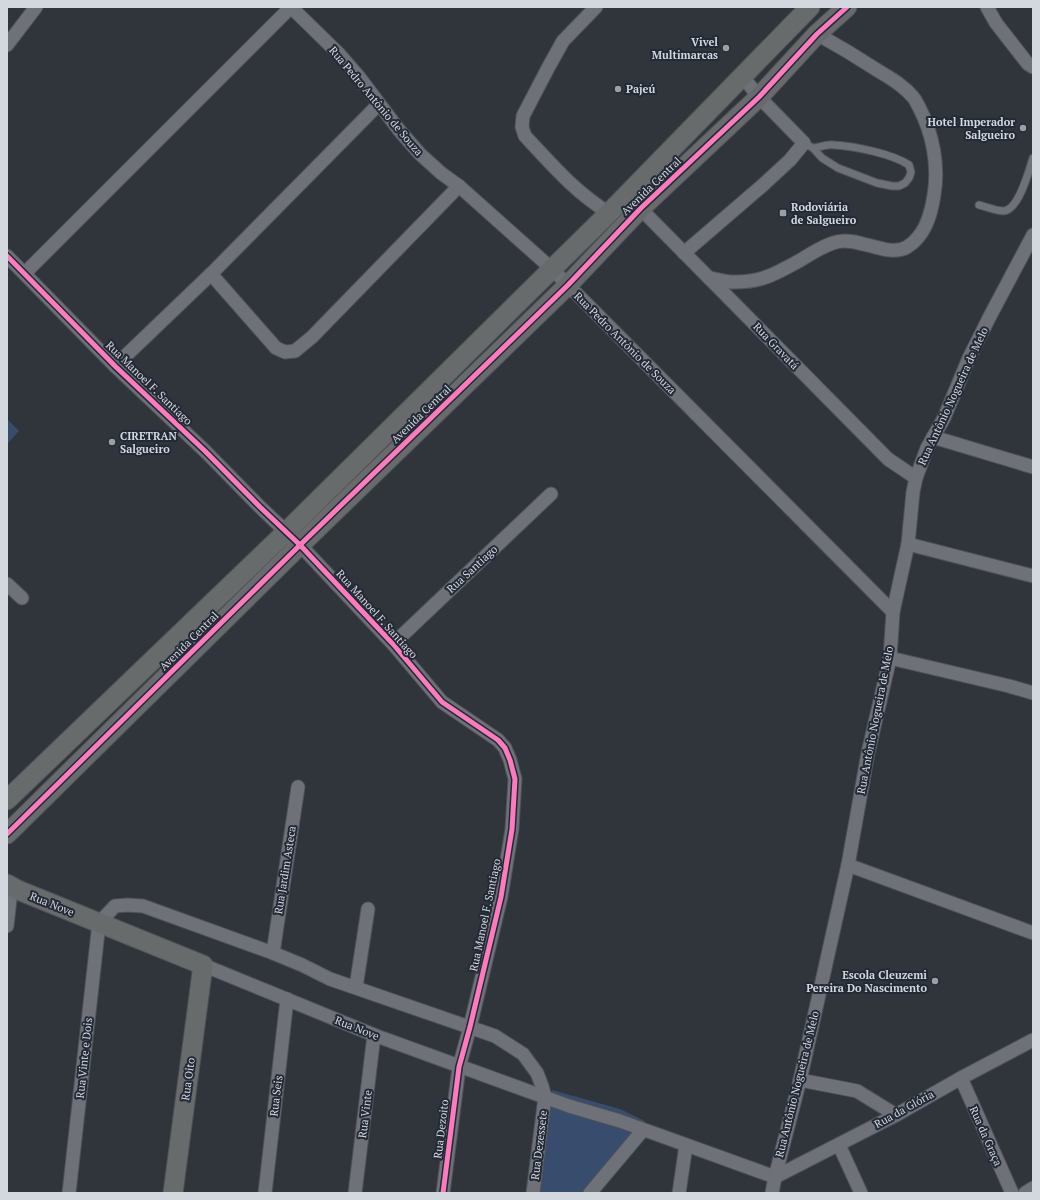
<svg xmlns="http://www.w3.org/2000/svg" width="1040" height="1200" font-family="'PT Serif',serif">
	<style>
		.green { fill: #384c6e }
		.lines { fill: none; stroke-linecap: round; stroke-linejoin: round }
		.lane-casing { stroke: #4e5258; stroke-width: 9 }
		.street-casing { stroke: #4e5258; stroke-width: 15 }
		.secondary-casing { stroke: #4e5258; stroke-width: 21 }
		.lane { stroke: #6e7278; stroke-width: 7 }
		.street { stroke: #6e7278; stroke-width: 13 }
		.secondary { stroke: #676b6c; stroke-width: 19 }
		.cycleway-casing { stroke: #232a36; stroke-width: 8 }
		.cycleway { stroke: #fd7abc; stroke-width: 5 }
		.poi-dot { fill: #9a9fa6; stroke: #232a36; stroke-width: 1.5 }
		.labels { text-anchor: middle; stroke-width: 4; stroke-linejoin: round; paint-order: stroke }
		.poi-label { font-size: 11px; font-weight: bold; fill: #d3d8df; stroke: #232a36; text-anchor: end }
		.street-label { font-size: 11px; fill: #d3d8df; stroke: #232a36 }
	</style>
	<rect width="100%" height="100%" fill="#30353c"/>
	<g class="green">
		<path d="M7 419 19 431 7 444Z"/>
		<path d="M552 1090 620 1109 645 1121 591 1193H535Z"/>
	</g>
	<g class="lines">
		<defs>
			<g id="lane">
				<path d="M804 143 813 148 822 158 838 168 877 183 892 186H899L905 183 909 178 911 172 909 165C893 154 854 146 834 145 827 144 820 147 813 148"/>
				<path d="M979 205C987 207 996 211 1004 211 1019 209 1029 171 1033 158"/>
			</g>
			<g id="street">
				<path d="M291 7 339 54 359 77 399 130 420 154 441 173 459 186 552 269 893 612"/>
				<path d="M596 7 563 41 548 68 523 116 522 127 525 136C552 165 575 192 609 213"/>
				<path d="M987 7 996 23 1028 64 1033 67"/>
				<path d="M7 45 36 7"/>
				<path d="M626 194 888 459 916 478"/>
				<path d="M684 253 763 185 790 160 804 143 759 97 742 76"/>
				<path d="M7 256 115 366 205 451 260 507 300 545 393 644 442 702 498 740 505 748 510 760 515 779 512 829 501 897 470 1027 459 1067 443 1193"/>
				<path d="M25 273 291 7"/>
				<path d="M211 274 276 348 285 352 295 351 312 337 459 186"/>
				<path d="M709 278C717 279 725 282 733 282 744 282 756 281 766 277 776 274 789 266 799 261 810 254 821 247 833 243 856 234 888 259 907 247 925 236 931 215 934 195 939 166 933 134 919 107 917 104 916 100 913 97 903 85 890 78 877 70 857 57 837 45 817 34"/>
				<path d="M115 366 211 274 379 104"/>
				<path d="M933 437 1033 467"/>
				<path d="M908 544 1033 576"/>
				<path d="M7 584 22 598"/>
				<path d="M393 644 551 494"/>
				<path d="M890 658 1009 686 1033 693"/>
				<path d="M848 865 1033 933"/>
				<path d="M7 926 10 899"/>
				<path d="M273 953 298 787"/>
				<path d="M203 965 374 1035 569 1106 620 1121 775 1177"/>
				<path d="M356 987 368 909"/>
				<path d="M961 1078 1012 1193"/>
				<path d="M800 1080 857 1091 896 1115"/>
				<path d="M839 1145 861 1193"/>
				<path d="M775 1177 896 1115 961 1078 1033 1040"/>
				<path d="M69 1193 99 923 115 906 127 905 143 906 273 953 302 965 330 979 495 1036 523 1054 537 1073 542 1086 545 1097 533 1193"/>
				<path d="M265 1193 287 999"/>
				<path d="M355 1193 374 1035"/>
				<path d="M590 1193 643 1130"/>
				<path d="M679 1193 686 1145"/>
				<path d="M772 1193 775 1177 800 1080 848 865 868 753 890 658 893 612 908 544 913 492 916 478 927 448 944 418 969 358 989 318 1033 235"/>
				<path d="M1025 1193 1033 1188"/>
			</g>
			<g id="secondary">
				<path d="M7 800 286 532 552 269 609 213 810 7"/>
				<path d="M7 834 300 545 568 285 641 208 759 97 817 34 847 7"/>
				<path d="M7 884 18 890 203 965 173 1193"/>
			</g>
		</defs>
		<use href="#lane" class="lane-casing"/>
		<use href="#street" class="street-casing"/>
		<use href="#secondary" class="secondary-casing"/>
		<use href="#lane" class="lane"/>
		<use href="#street" class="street"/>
		<use href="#secondary" class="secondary"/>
		<defs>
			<g id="cycleway">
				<path d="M7 256 115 366 205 451 260 507 300 545 393 644 442 702 498 740 505 748 510 760 515 779 512 829 501 897 470 1027 459 1067 443 1193"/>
				<path d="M7 834 300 545 568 285 641 208 759 97 817 34 847 7"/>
			</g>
		</defs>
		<use href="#cycleway" class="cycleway-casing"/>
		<use href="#cycleway" class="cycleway"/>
	</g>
	<g class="poi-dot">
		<circle cx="726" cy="48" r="4"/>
		<circle cx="618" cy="89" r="4"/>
		<circle cx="1023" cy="128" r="4"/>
		<rect x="779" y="209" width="8" height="8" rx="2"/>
		<circle cx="112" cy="442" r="4"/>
		<circle cx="935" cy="981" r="4"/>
	</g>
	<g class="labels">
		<g class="poi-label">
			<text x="718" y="46">Vivel<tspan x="718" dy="13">Multimarcas</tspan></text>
			<text x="626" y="93" text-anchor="start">Pajeú</text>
			<text x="1015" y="126">Hotel Imperador<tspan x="1015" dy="13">Salgueiro</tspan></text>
			<text x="791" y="211" text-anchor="start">Rodoviária<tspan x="791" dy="13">de Salgueiro</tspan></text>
			<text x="120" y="440" text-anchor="start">CIRETRAN<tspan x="120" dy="13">Salgueiro</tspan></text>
			<text x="927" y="979">Escola Cleuzemi<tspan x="927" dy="13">Pereira Do Nascimento</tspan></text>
		</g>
		<g class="street-label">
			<text transform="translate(376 101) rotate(50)" y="4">Rua Pedro Antônio de Souza</text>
			<text transform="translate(651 186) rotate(-44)" y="4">Avenida Central</text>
			<text transform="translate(625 343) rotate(45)" y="4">Rua Pedro Antônio de Souza</text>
			<text transform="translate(776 346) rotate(46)" y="4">Rua Gravatá</text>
			<text transform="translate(149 383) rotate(44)" y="4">Rua Manoel F. Santiago</text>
			<text transform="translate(953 396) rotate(-65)" y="4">Rua Antônio Nogueira de Melo</text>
			<text transform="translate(421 414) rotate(-44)" y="4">Avenida Central</text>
			<text transform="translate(472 569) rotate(-43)" y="4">Rua Santiago</text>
			<text transform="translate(377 614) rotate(48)" y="4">Rua Manoel F. Santiago</text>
			<text transform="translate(189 641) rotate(-45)" y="4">Avenida Central</text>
			<text transform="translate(875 720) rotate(-79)" y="4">Rua Antônio Nogueira de Melo</text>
			<text transform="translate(285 870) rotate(-81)" y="4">Rua Jardim Asteca</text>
			<text transform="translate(52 904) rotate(22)" y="4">Rua Nove</text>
			<text transform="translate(485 915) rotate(-78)" y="4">Rua Manoel F. Santiago</text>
			<text transform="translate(357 1028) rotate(22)" y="4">Rua Nove</text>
			<text transform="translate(84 1058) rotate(-84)" y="4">Rua Vinte e Dois</text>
			<text transform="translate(188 1079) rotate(-82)" y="4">Rua Oito</text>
			<text transform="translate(797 1084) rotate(-76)" y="4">Rua Antônio Nogueira de Melo</text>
			<text transform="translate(276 1096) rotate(-83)" y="4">Rua Seis</text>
			<text transform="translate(904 1109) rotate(-29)" y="4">Rua da Glória</text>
			<text transform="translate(365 1114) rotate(-83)" y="4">Rua Vinte</text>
			<text transform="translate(441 1129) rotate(-83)" y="4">Rua Dezoito</text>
			<text transform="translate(986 1136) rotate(66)" y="4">Rua da Graça</text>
			<text transform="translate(539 1145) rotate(-83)" y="4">Rua Dezessete</text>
		</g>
	</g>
	<rect width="1040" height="1200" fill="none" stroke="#d3d8df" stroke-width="16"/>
</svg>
